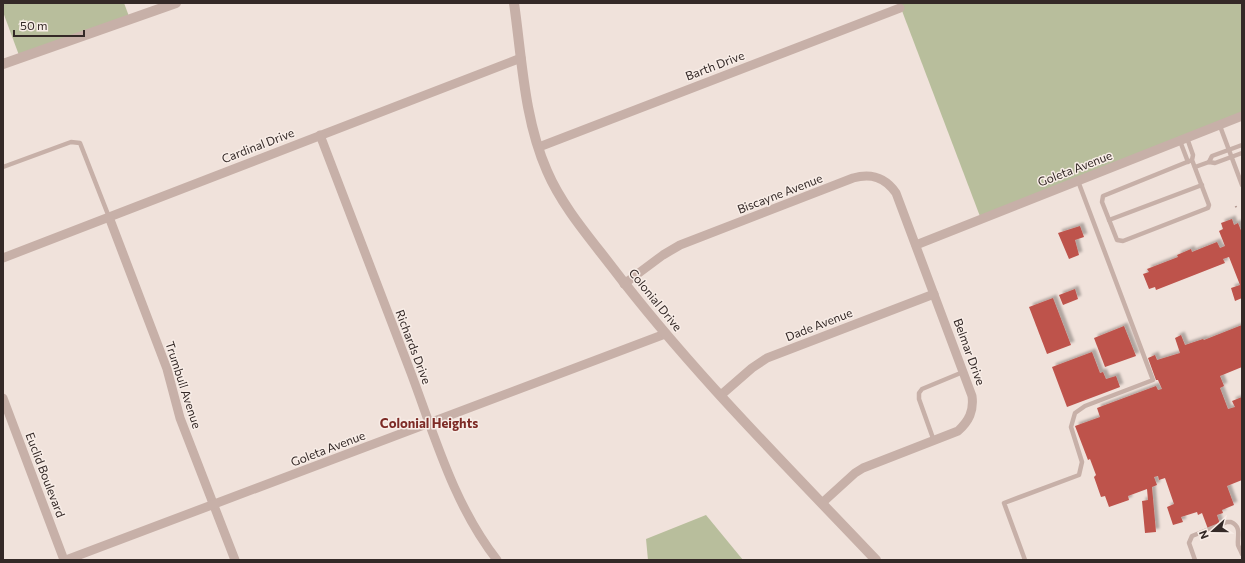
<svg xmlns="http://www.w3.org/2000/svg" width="1245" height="563" font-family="Commissioner,sans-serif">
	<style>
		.green { fill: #b8be9c }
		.building { fill: #be524b; filter: url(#shadow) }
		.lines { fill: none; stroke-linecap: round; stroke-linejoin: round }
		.path { stroke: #b39a92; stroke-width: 1.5; stroke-dasharray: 2 2; stroke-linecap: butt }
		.service { stroke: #c7b0a8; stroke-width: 4.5 }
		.minor { stroke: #c7b0a8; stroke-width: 9 }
		.tertiary { stroke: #c7b0a8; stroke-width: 10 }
		.labels { text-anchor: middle; stroke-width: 3; stroke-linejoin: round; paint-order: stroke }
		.street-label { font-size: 12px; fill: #342927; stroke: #f8ede7 }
		.neighbourhood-label { font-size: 13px; font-weight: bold; fill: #7d2b26; stroke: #f8ede7 }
	</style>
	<defs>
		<filter id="shadow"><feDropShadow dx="3.5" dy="-3.5" stdDeviation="1" flood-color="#0004"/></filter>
	</defs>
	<rect width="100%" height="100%" fill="#f0e2db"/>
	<g class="green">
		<path d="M3 3H124L130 19 20 58 3 12Z"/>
		<path d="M899 3H1242V116L981 219Z"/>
		<path d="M706 515 743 560H648L646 539Z"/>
	</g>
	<g class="building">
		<path d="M1232 219 1234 225 1238 223 1242 233V298L1235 301 1231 288 1240 285 1229 257 1223 259 1225 263 1156 290 1155 287 1149 289 1143 274 1149 272 1147 269 1178 257 1177 255 1191 249 1192 252 1217 242 1220 248 1225 246 1219 231 1223 229 1221 223Z"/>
		<path d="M1080 226 1084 237 1075 240 1079 255 1069 259 1058 233Z"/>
		<path d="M1075 289 1078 299 1063 305 1059 295Z"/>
		<path d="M1053 298 1071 345 1047 354 1029 307Z"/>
		<path d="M1242 325V367L1220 376 1224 386 1220 388 1228 409 1235 407 1232 401 1242 397V480L1227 486 1234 505 1222 510 1223 513 1217 515 1220 524 1208 529 1202 513 1198 515 1197 512 1181 517 1183 522 1173 525 1167 507 1174 504 1165 478 1159 480 1158 476 1154 477 1157 485 1152 487 1156 532 1145 533 1142 501 1148 500 1147 489 1128 496 1129 500 1109 507 1105 496 1101 497 1094 477 1096 475 1090 459 1088 460 1075 426 1100 417 1097 408 1156 386 1158 390 1162 389 1158 380H1156L1148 358 1155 355 1157 360 1180 353 1175 338 1181 335 1185 345 1203 339 1204 340Z"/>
		<path d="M1124 326 1136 356 1105 367 1094 338Z"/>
		<path d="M1092 352 1100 373 1103 372 1106 379 1116 376 1120 387 1067 407 1052 367Z"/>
	</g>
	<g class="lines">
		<path class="path" d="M1235 207 1238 206"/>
		<g class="service">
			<path d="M1220 126 1242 185"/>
			<path d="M1187 138 1193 155 1192 160 1209 205 1208 208 1123 241 1117 240 1102 202 1103 196 1192 160"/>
			<path d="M1180 141 1188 162"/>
			<path d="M1209 162 1212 156 1242 145"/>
			<path d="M3 167 71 142 80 143 109 217"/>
			<path d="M1195 167 1209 162 1215 163 1242 153"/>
			<path d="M1109 220 1202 185"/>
			<path d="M934 441 919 399V393L922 389 963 372"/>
			<path d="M1025 560 1004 503 1079 475 1082 462 1071 427 1075 413 1085 406 1153 380 1078 181"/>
			<path d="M1195 560 1189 543 1192 536 1227 522H1231C1242 527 1237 536 1238 545 1239 548 1241 551 1242 554"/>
		</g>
		<g class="minor">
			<path d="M320 135C350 215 381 294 411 373 435 437 454 505 497 560"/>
			<path d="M539 147 900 8"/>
			<path d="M109 217 167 369 180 418 235 560"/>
			<path d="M916 245 1242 116"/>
			<path d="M3 258 521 58"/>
			<path d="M624 284 663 255 680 245 853 178C871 173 885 177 896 193L972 396C974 411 969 421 958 431L863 468 855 473 822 503"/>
			<path d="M721 395 752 368 767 358 934 294"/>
			<path d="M3 398 64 560"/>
			<path d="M66 560 665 334"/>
		</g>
		<g class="tertiary">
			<path d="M514 3C522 59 524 119 547 171 562 206 589 237 612 267 692 372 786 465 876 560"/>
			<path d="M3 64 176 3"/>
		</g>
	</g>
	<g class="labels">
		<g class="street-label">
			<text transform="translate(715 66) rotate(-21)" y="4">Barth Drive</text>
			<text transform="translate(258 146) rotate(-21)" y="4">Cardinal Drive</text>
			<text transform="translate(1075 169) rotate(-21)" y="4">Goleta Avenue</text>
			<text transform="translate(780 194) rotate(-21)" y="4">Biscayne Avenue</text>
			<text transform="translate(655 300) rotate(51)" y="4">Colonial Drive</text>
			<text transform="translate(819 325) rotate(-21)" y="4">Dade Avenue</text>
			<text transform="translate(413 347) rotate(69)" y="4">Richards Drive</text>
			<text transform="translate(969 352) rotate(70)" y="4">Belmar Drive</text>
			<text transform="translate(183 385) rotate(72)" y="4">Trumbull Avenue</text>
			<text transform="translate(328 449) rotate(-21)" y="4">Goleta Avenue</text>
			<text transform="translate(45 475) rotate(69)" y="4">Euclid Boulevard</text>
		</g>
		<g class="neighbourhood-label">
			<text x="429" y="428">Colonial Heights</text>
		</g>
	</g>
	<rect width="1245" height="563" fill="none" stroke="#342927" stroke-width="8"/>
	<g transform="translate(1213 531) rotate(249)" stroke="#f8ede7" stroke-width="3" paint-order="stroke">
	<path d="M0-3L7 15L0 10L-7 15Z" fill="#342927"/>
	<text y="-6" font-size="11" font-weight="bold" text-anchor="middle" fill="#342927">N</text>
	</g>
	<path d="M14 30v6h70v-6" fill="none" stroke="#342927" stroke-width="2"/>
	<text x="20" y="30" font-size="12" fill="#342927" stroke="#f8ede7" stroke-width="3" paint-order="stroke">50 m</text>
</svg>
